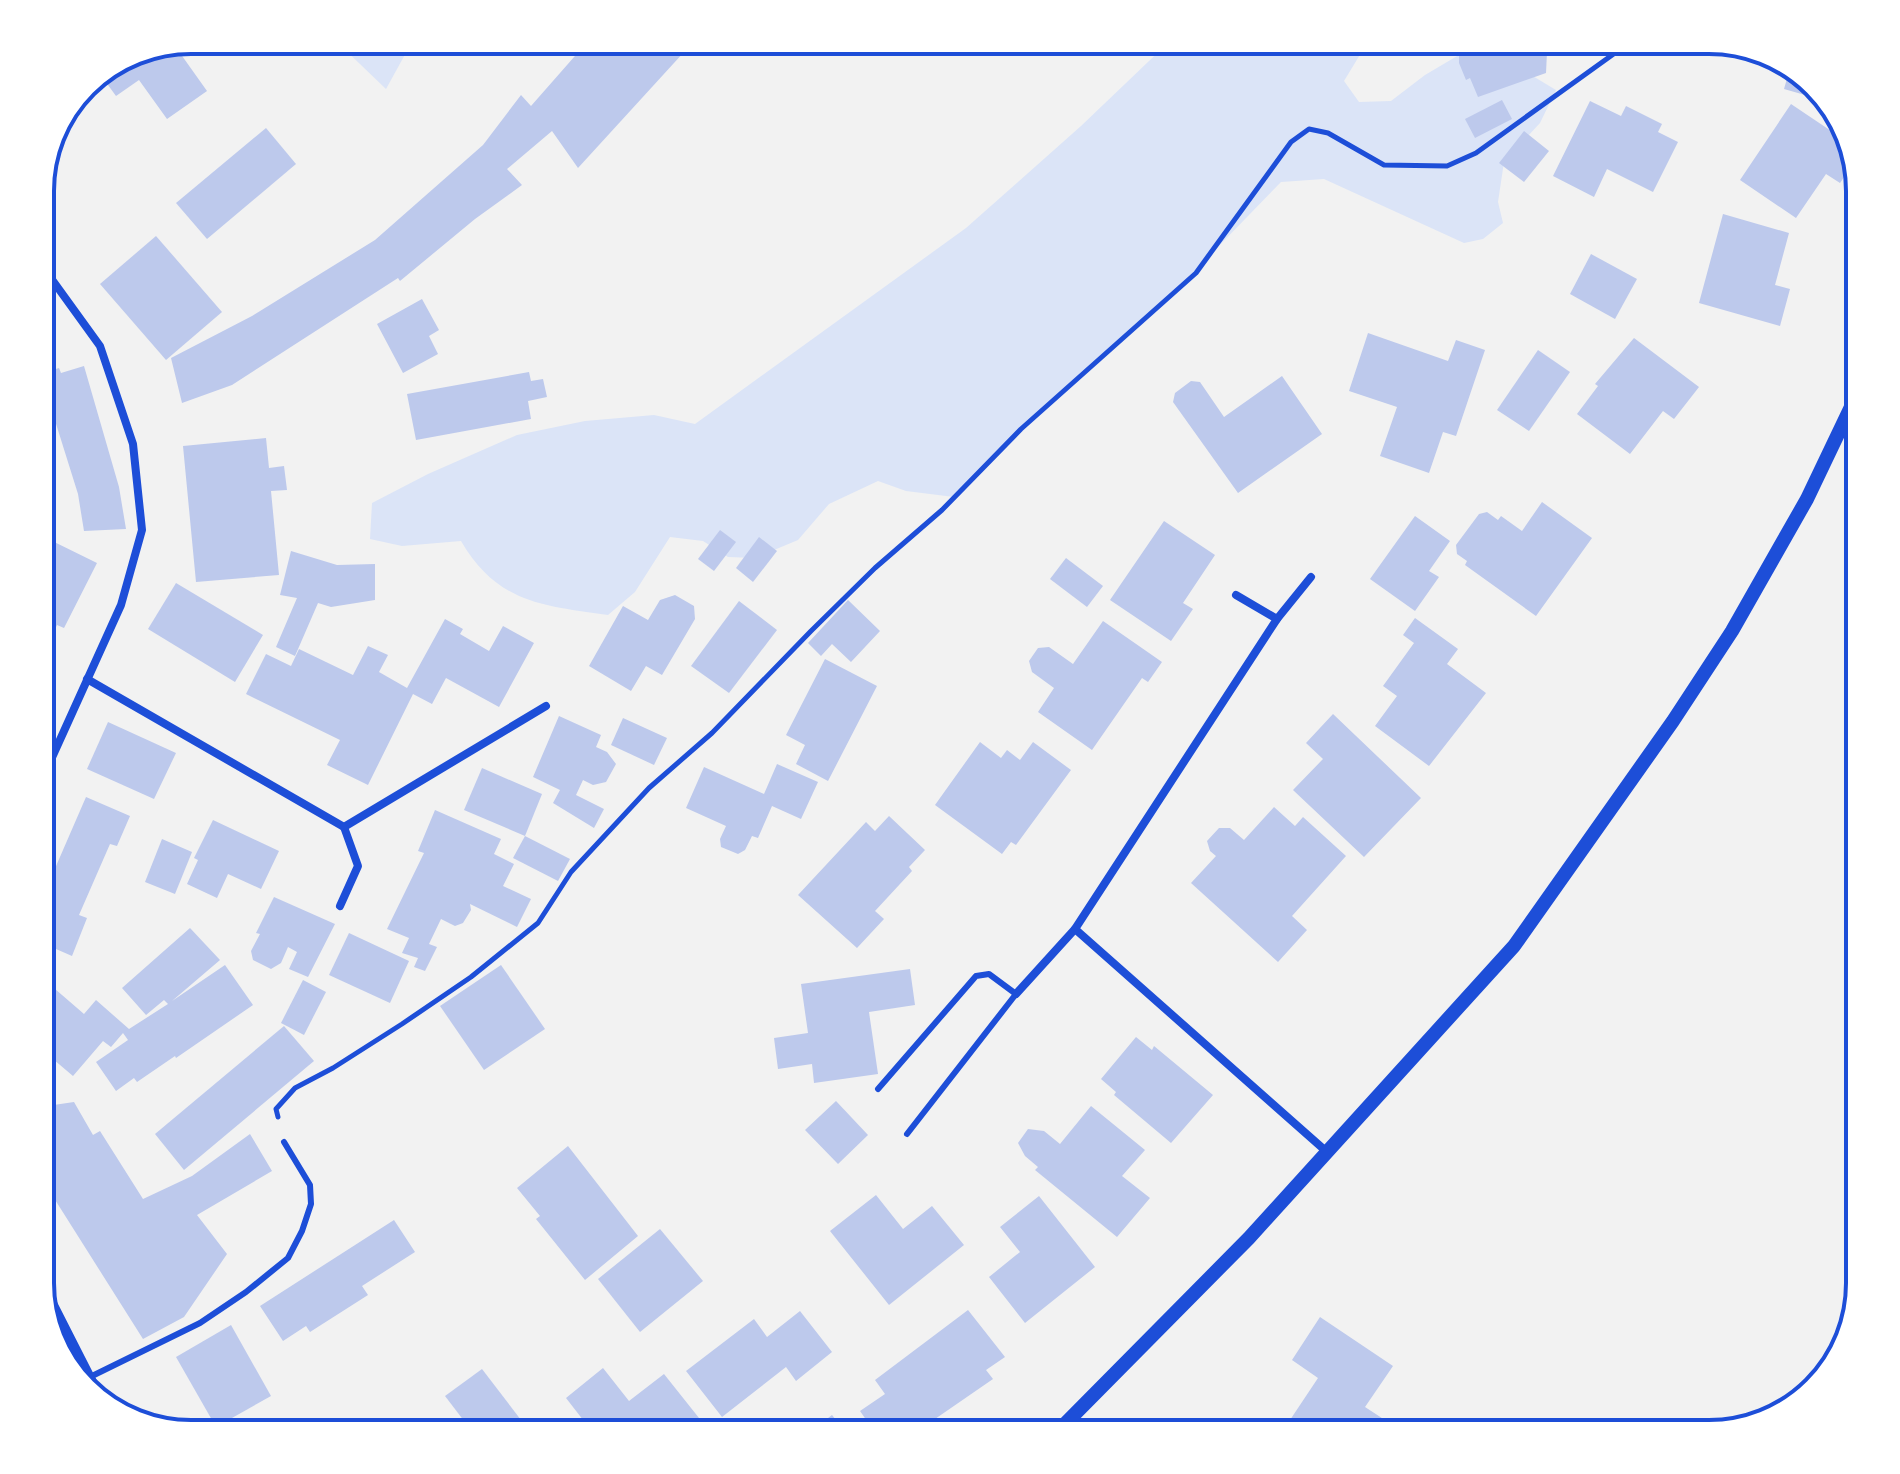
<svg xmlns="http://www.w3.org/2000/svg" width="1900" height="1474" font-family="'Golos Text',sans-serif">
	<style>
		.green { fill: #dbe4f7 }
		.building { fill: #bdc9ec }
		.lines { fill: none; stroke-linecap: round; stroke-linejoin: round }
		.path { stroke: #1d4ed8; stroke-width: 5 }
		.service { stroke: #1d4ed8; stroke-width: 6 }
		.minor { stroke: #1d4ed8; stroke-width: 8 }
		.tertiary { stroke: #1d4ed8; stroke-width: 14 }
		.rim { fill: none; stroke: #1d4ed8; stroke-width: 4 }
	</style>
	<rect width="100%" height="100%" fill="#f2f2f2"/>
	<g class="green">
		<path d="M335 40H413L386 89Z"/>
		<path d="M1171 40H1376L1361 53 1344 81 1359 102 1391 101 1425 75 1469 49 1493 52 1556 90 1540 123 1504 162 1498 202 1503 223 1483 239 1464 243 1324 179 1281 182 1216 249 1196 273 1021 429 954 497 906 491 878 481 829 504 798 540 755 558 728 557 703 541 670 537 635 592 608 615C543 606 497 603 461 541L402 546 370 539 372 503 428 474 517 435 585 421 654 415 695 424 966 228 1081 126Z"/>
	</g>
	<g class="building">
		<path d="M589 40H695L578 168 552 131 507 169 522 185 475 219 400 281 398 278 232 385 182 403 171 358 252 316 375 240 483 145 521 95 531 106Z"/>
		<path d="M1467 40H1541V51L1547 52 1546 73 1478 97 1470 78 1466 80 1459 63V50Z"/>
		<path d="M175 46 207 91 167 119 139 80 116 96 100 74Z"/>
		<path d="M1790 68 1801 71 1826 101 1784 89Z"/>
		<path d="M1502 100 1512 119 1475 138 1465 119Z"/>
		<path d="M1590 101 1621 116 1626 106 1662 124 1658 132 1678 142 1653 192 1607 169 1594 197 1553 176Z"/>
		<path d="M1791 104 1849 143 1854 163 1840 183 1826 174 1796 218 1740 180Z"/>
		<path d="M266 128 296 164 207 239 176 203Z"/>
		<path d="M1524 131 1549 151 1524 182 1499 163Z"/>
		<path d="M1723 214 1789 233 1775 285 1790 289 1780 326 1699 303Z"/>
		<path d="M156 236 222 312 166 360 100 284Z"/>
		<path d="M1591 254 1637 279 1615 319 1570 294Z"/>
		<path d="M422 299 439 330 429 336 438 354 403 373 377 324Z"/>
		<path d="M1368 333 1448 361 1456 340 1485 350 1456 436 1443 432 1429 473 1380 456 1397 407 1349 391Z"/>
		<path d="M1634 338 1699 387 1674 419 1663 411 1630 454 1577 414 1598 386 1595 384Z"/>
		<path d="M1538 350 1570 372 1529 431 1497 410Z"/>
		<path d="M84 366 119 487 126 529 84 531 78 494 52 411 46 413 40 402V374L59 368 61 373Z"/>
		<path d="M529 372 531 381 543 379 547 397 528 401 531 419 416 440 407 394Z"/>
		<path d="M1282 376 1322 434 1238 493 1173 402 1175 393 1191 381 1200 382 1224 417Z"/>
		<path d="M266 438 269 468 284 466 287 490 271 491 279 575 196 582 183 446Z"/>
		<path d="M1542 502 1592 538 1536 616 1465 565 1467 561 1457 554 1456 545 1479 514 1487 512 1498 520 1501 516 1522 531Z"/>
		<path d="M1415 516 1450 541 1429 571 1439 577 1415 611 1370 579Z"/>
		<path d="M1164 521 1215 555 1183 603 1193 609 1171 641 1110 600Z"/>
		<path d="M720 530 736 542 714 571 698 559Z"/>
		<path d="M40 535 97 563 64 628 57 625 40 660Z"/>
		<path d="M759 537 777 551 753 582 736 568Z"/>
		<path d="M291 551 337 565 375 564V600L331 607 318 603 295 656 276 647 297 598 280 595Z"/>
		<path d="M1066 558 1103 586 1087 607 1050 579Z"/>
		<path d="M176 583 263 635 235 682 148 629Z"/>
		<path d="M675 595 694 606 695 619 662 675 646 666 631 691 589 666 623 606 648 620 660 600Z"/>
		<path d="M848 600 880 631 851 662 832 644 821 656 808 643Z"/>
		<path d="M739 601 777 630 729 693 691 666Z"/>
		<path d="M1415 618 1458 649 1447 664 1486 693 1429 766 1375 726 1397 696 1383 686 1414 643 1403 635Z"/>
		<path d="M445 619 463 629 460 634 489 651 503 626 534 643 499 707 446 678 432 704 413 694 368 785 327 765 340 740 246 694 266 654 291 666 299 649 353 675 368 646 388 655 379 672 407 688Z"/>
		<path d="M1103 621 1162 662 1148 682 1142 678 1092 750 1038 712 1054 688 1032 672 1029 661 1038 648 1049 647 1073 664Z"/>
		<path d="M825 659 877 686 828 781 796 764 805 745 786 735Z"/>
		<path d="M1333 714 1421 798 1364 857 1293 790 1323 759 1306 743Z"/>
		<path d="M559 716 601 735 596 747 607 752 616 764 606 782 593 785 583 780 576 795 604 809 594 828 553 803 560 790 533 777Z"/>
		<path d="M623 718 667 738 654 765 611 745Z"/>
		<path d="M108 722 176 753 154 799 87 769Z"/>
		<path d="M980 742 1001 758 1007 750 1020 760 1033 742 1071 770 1016 845 1011 842 1002 854 935 805Z"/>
		<path d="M777 764 818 782 801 819 772 806 758 838 752 836 745 850 738 854 721 847 720 839 726 826 686 808 704 767 764 794Z"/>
		<path d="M482 768 542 794 525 836 464 810Z"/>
		<path d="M86 797 130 816 117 846 110 844 79 915 87 918 72 956 40 942V903Z"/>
		<path d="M1274 807 1295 826 1303 817 1346 856 1292 916 1307 930 1278 962 1191 883 1216 856 1210 851 1207 841 1219 828H1230L1244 840Z"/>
		<path d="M435 810 501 839 494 854 514 864 503 886 531 899 517 927 470 904 471 910 463 923 455 926 441 919 429 944 437 947 425 971 414 967 418 958 402 953 409 938 387 929 424 853 418 851Z"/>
		<path d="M889 816 925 850 909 867 912 871 875 911 884 919 857 948 798 895 866 822 875 831Z"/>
		<path d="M213 820 279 851 261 889 228 874 217 898 187 884 198 860 194 858Z"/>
		<path d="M525 836 570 859 558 881 513 858Z"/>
		<path d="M162 839 192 852 175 894 145 882Z"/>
		<path d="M274 897 335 924 308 977 289 969 297 952 288 947 281 963 271 969 253 960 251 951 260 934 256 933Z"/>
		<path d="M190 928 220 960 172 1001 225 965 253 1005 176 1058 175 1056 137 1082 134 1078 116 1091 96 1062 128 1040 123 1033 111 1047 103 1041 73 1076 40 1048V976L84 1014 96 1000 129 1029 168 1004 164 1000 146 1015 122 988Z"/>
		<path d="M349 933 409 961 390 1003 329 975Z"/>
		<path d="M501 965 545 1029 484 1070 440 1006Z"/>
		<path d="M910 969 915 1005 869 1012 878 1074 814 1083 812 1064 778 1069 774 1038 808 1033 801 984Z"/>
		<path d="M303 980 326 992 304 1035 281 1023Z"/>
		<path d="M284 1026 314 1061 184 1170 155 1134Z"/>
		<path d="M1136 1037 1152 1050 1154 1046 1213 1095 1171 1143 1114 1095 1116 1092 1101 1079Z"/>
		<path d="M836 1101 868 1135 838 1164 805 1130Z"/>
		<path d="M74 1102 93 1135 100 1131 143 1199 192 1176 250 1134 272 1171 197 1215 227 1254 184 1317 143 1339 40 1176V1107Z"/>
		<path d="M1091 1106 1145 1150 1122 1176 1150 1198 1117 1237 1035 1170 1038 1167 1025 1156 1018 1143 1028 1129 1044 1131 1060 1144Z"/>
		<path d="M568 1146 638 1236 585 1280 536 1219 540 1216 517 1188Z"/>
		<path d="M876 1195 903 1229 932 1206 964 1245 889 1305 830 1231Z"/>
		<path d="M1039 1196 1095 1267 1025 1323 989 1277 1020 1252 1000 1227Z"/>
		<path d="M394 1220 415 1252 362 1286 368 1295 310 1332 306 1326 283 1341 260 1306Z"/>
		<path d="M660 1229 703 1281 640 1332 598 1279Z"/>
		<path d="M968 1310 1005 1357 986 1370 993 1379 935 1419 943 1430 937 1434H876L860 1411 885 1394 875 1380Z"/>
		<path d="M800 1311 832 1352 796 1381 786 1367 722 1417 686 1371 754 1319 767 1337Z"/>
		<path d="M1320 1317 1393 1366 1365 1407 1388 1422 1380 1434H1305L1288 1423 1318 1378 1292 1360Z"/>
		<path d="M231 1325 271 1396 216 1427 176 1357Z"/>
		<path d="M603 1368 629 1401 664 1374 699 1418 679 1434H594L566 1398Z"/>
		<path d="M482 1369 521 1420 502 1434H474L445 1396Z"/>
		<path d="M832 1415 847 1434H807Z"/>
		<path d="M283 1421 292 1434H265Z"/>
	</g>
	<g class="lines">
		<path class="path" d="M278 1117 276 1109 295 1088 333 1068 402 1024 471 977 538 923 571 872 649 788 712 733 811 631 875 568 942 510 1021 429 1196 273 1291 142 1309 129 1328 133 1384 165 1447 166 1476 153 1633 40"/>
		<g class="service">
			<path d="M878 1089 976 976 989 974 1016 994 907 1134"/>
			<path d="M90 1377 200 1323 246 1292 288 1258 302 1231 311 1204 310 1185 284 1142"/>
		</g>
		<g class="minor">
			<path d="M1236 595 1277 619"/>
			<path d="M87 679 344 827 546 706"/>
			<path d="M40 784 121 605 142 530 133 444 100 346 40 263"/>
			<path d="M340 906 358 866 344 827"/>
			<path d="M1075 929 1327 1152"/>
			<path d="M1016 994 1075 929 1277 619 1311 577"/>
		</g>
		<g class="tertiary">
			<path d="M40 1284 101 1404"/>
			<path d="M1055 1434 1249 1238 1514 946 1673 721 1732 631 1807 499 1860 388"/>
		</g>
	</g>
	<path d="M0 0H1900V1474H0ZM191 54H1709A137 137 0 0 1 1846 191V1283A137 137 0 0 1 1709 1420H191A137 137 0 0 1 54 1283V191A137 137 0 0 1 191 54Z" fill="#fff" fill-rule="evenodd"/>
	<path class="rim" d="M191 54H1709A137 137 0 0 1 1846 191V1283A137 137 0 0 1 1709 1420H191A137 137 0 0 1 54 1283V191A137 137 0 0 1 191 54Z"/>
</svg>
